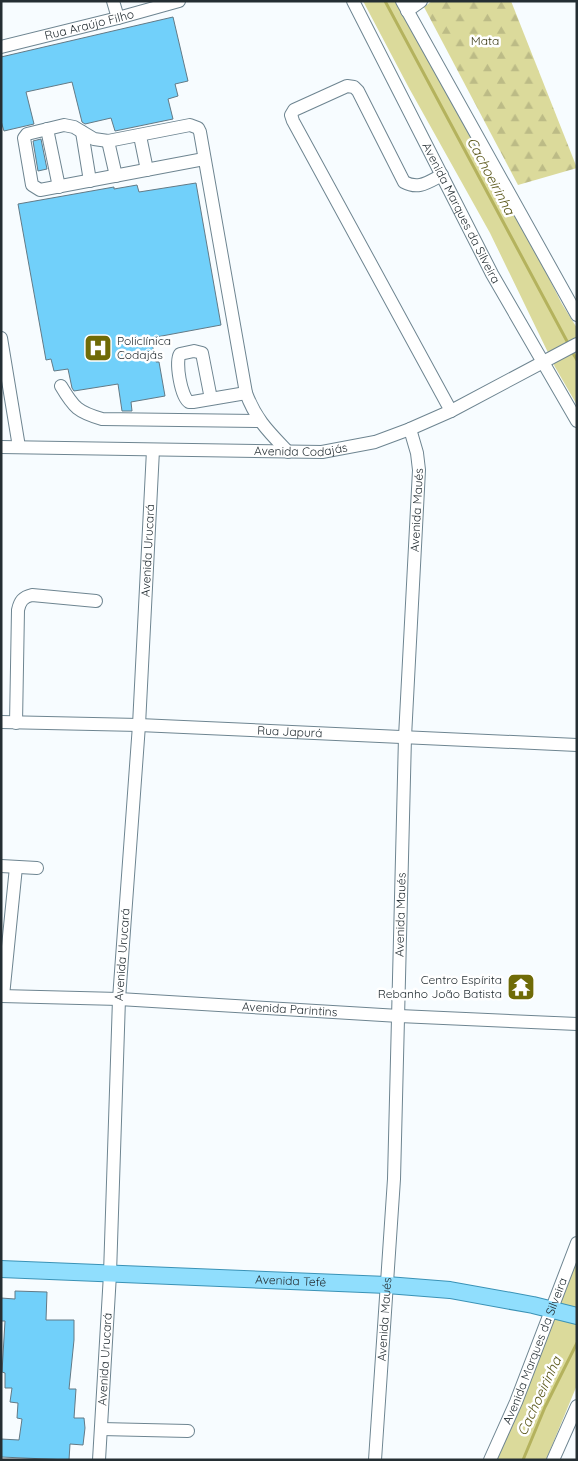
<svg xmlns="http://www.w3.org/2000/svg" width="578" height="1461" font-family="Quicksand,sans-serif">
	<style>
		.forest { fill: url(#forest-firs) }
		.green { fill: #dbda9b }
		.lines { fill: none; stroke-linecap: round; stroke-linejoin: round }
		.stream { stroke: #b4b25d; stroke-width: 3 }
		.building { fill: #71d0fa; stroke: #637a86 }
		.minor-casing { stroke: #6e8591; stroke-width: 14 }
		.major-casing { stroke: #3a92b6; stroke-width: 18 }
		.minor { stroke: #fff; stroke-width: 12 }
		.major { stroke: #90defd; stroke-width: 16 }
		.labels { text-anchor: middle; stroke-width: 5; stroke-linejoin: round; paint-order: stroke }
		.street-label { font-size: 12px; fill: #242e33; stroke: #fff }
		.park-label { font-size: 12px; fill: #373611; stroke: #fff }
		.poi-label { font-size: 12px; fill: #242e33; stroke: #fff; text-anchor: start }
		.water-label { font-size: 14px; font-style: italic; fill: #585516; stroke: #fff }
	</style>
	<defs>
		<pattern id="forest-firs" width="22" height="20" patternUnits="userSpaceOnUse" patternTransform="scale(1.25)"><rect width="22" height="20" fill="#dbda9b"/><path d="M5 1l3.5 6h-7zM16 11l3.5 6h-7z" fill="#bcbb86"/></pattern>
	</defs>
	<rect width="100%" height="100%" fill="#f7fcff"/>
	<path class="forest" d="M432 1H511L577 168 518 185 424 7Z"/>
	<g class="green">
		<path d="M363 1H404L479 139 562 304 577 328V405L555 367 490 233 409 88Z"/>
		<path d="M577 1260V1385L546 1460H495L564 1295Z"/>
	</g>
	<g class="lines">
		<g class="stream">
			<path d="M385 1 569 345"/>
			<path d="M571 350 577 360"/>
			<path d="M523 1460 545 1407 577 1343"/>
		</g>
	</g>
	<g class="building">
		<path d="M173 17 188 81 175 84 178 96 168 99 173 119 115 131 111 118 85 124 82 122 72 82 26 92 34 124 4 131 1 121V57Z"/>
		<path d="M41 139 47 169 38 171 33 141Z"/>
		<path d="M196 183 221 325 151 338 156 362H159L165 396 131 402 132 411H122L118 384 74 391 72 388 68 369 54 371 51 359 46 360 18 204 114 187V189L137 185 139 192Z"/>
		<path d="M15 1291 47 1292 46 1320H74V1340L69 1389H76L74 1418H84L85 1428 83 1445 70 1444 69 1460 1 1457V1439L19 1440 22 1419 17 1418 18 1403 10 1402 12 1388H5V1373L2 1372 5 1321H1V1298L15 1299Z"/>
	</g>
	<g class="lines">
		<defs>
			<g id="minor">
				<path d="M113 1 118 18"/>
				<path id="s1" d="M353 1 492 274 577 421"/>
				<path d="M402 1 577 315"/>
				<path d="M407 11 421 1"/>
				<path id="s2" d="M1 47 118 18 179 1"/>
				<path d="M47 129 59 187"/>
				<path d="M82 132 90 181"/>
				<path d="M140 136 147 170"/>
				<path d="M108 141 116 176"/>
				<path d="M204 159 40 190 32 185 24 138 27 134 64 125 74 127 94 139 108 141 190 125 198 128 200 132 246 393C256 420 269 432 288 452"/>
				<path d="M442 175C428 182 419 190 404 182L358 91 354 87 347 86 294 110 291 115 293 121 451 411"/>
				<path d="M1 338 19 447"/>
				<path d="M61 386C74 408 78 412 102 419L259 421"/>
				<path d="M211 399 202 353 194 351 180 354C175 362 181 397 189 402H193L246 393"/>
				<path id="s3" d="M1 447 322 452 375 442 410 429 451 411 577 344"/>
				<path id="s4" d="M1 722 139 725 577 745"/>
				<path d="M16 723 18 610C20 601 23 597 32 595L96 601"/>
				<path d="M1 866 37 868"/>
				<path id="s5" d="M1 996 119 999 399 1016 577 1024"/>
				<path d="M3 996 16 867"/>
				<path d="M101 1429 188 1431"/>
				<path id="s6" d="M99 1460 110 1274 119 999 139 725 153 450"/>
				<path id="s7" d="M375 1460 394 1179 405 737 419 470 417 453 410 429"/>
				<path id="s8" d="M490 1460 516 1402 577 1243"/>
				<path d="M553 1460 577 1406"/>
			</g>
			<g id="major">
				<path id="s9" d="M1 1269 387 1285 450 1290 533 1305 577 1316"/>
			</g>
		</defs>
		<use href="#minor" class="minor-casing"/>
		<use href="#major" class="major-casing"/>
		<use href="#minor" class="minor"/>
		<use href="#major" class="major"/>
	</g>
	<defs>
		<symbol id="hospital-square" viewBox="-11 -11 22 22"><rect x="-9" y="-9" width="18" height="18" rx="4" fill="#6f6b07" stroke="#fff"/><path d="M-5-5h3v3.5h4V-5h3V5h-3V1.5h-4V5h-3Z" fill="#fff"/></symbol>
		<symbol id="temple-square" viewBox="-11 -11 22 22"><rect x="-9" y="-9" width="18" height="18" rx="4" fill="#6f6b07" stroke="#fff"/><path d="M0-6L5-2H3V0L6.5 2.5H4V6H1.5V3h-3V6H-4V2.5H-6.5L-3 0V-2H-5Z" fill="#fff"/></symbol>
	</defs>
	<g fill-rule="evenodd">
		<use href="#hospital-square" x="82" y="332" width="32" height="32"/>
		<use href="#temple-square" x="505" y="971" width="32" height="32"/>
	</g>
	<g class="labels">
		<g class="street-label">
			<text dy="4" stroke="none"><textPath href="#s2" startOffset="91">Rua Araújo Filho</textPath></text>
			<text dy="4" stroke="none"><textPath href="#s1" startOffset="238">Avenida Marques da Silveira</textPath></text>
			<text dy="4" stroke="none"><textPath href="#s3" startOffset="300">Avenida Codajás</textPath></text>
			<text dy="4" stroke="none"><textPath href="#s7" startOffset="951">Avenida Maués</textPath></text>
			<text dy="4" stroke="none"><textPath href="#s6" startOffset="911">Avenida Urucará</textPath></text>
			<text dy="4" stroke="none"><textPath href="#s4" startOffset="289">Rua Japurá</textPath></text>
			<text dy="4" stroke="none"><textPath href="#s7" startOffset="546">Avenida Maués</textPath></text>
			<text dy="4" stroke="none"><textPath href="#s6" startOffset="506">Avenida Urucará</textPath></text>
			<text dy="4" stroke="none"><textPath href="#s5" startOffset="289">Avenida Parintins</textPath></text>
			<text dy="4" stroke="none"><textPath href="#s9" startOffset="290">Avenida Tefé</textPath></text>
			<text dy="4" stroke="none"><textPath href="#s7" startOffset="141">Avenida Maués</textPath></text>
			<text dy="4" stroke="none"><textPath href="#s8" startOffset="118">Avenida Marques da Silveira</textPath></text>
			<text dy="4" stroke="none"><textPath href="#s6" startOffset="101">Avenida Urucará</textPath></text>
		</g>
		<g class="park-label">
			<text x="485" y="45">Mata</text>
		</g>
		<g class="poi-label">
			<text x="117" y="345">Policlínica<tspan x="117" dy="14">Codajás</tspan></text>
			<text x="502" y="984" text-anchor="end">Centro Espírita<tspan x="502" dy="14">Rebanho João Batista</tspan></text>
		</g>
		<g class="water-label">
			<text transform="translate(491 176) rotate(62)" y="5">Cachoeirinha</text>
			<text transform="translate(539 1396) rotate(-65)" y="5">Cachoeirinha</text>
		</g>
	</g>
	<rect width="578" height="1461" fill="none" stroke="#242e33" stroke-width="5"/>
</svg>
